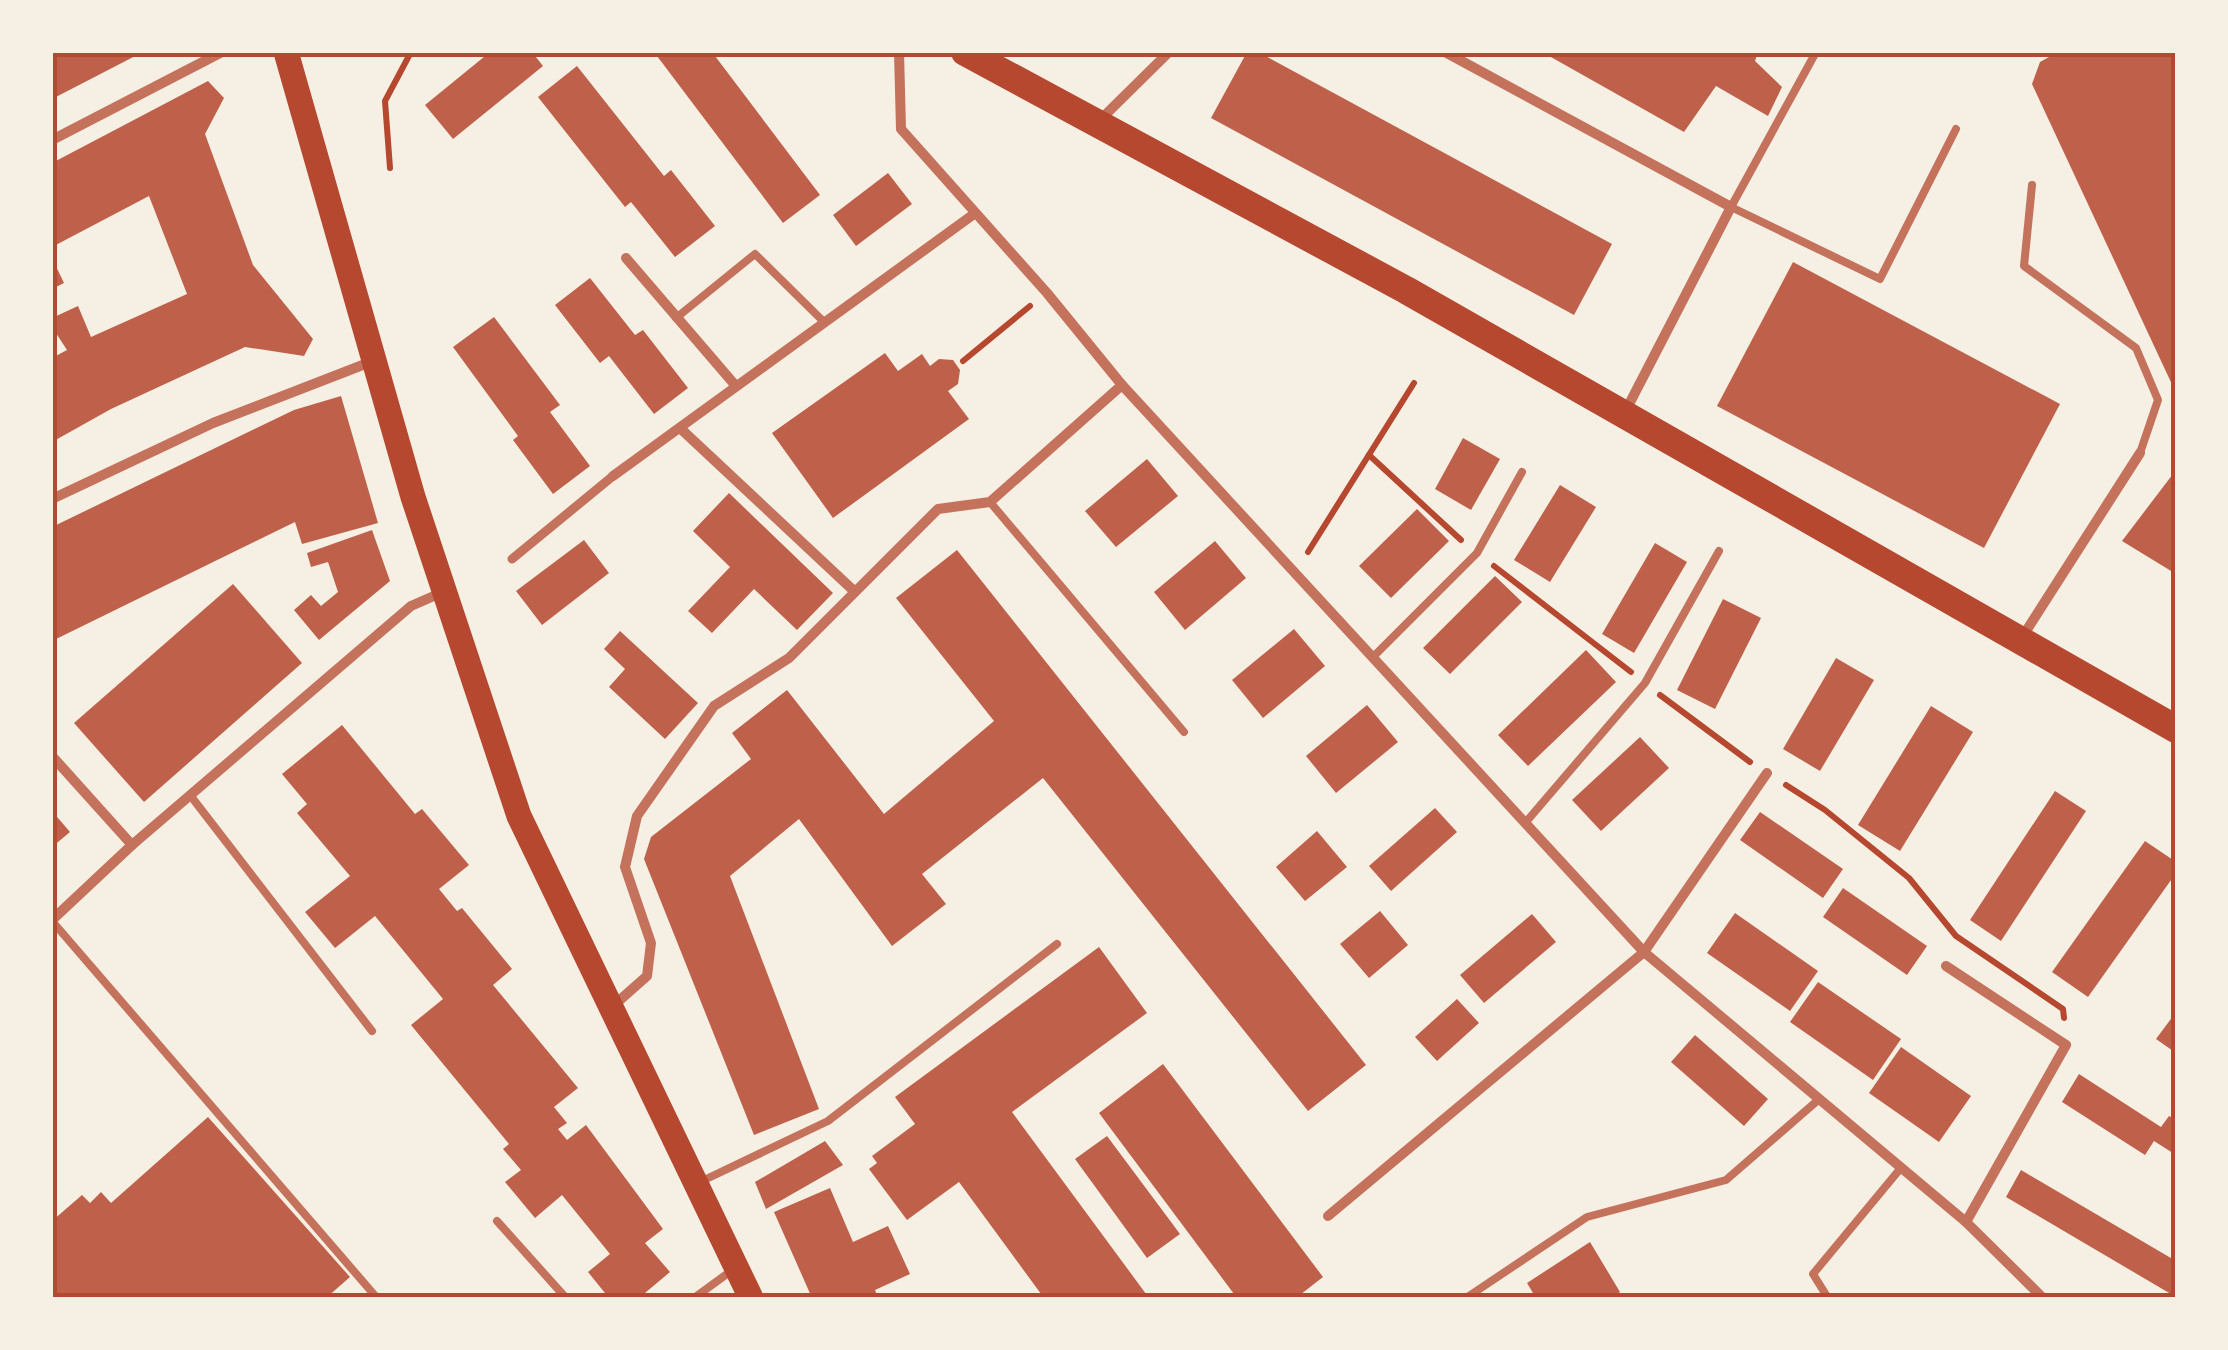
<svg xmlns="http://www.w3.org/2000/svg" width="2228" height="1350" font-family="'Asap Condensed',sans-serif">
	<style>
		.building { fill: #bf614a }
		.lines { fill: none; stroke-linecap: round; stroke-linejoin: round }
		.path { stroke: #b5482f; stroke-width: 6 }
		.service { stroke: #c5725c; stroke-width: 8 }
		.pedestrian { stroke: #c5725c; stroke-width: 9 }
		.minor { stroke: #c5725c; stroke-width: 10 }
		.primary { stroke: #b5482f; stroke-width: 25 }
		.trunk { stroke: #b5482f; stroke-width: 28 }
		.neatline { fill: none; stroke: #b5482f; stroke-width: 4 }
	</style>
	<rect width="100%" height="100%" fill="#f6efe4"/>
	<g class="building">
		<path d="M52 52H143L52 99Z"/>
		<path d="M490 52H532L543 66 453 139 425 105Z"/>
		<path d="M662 52H712L820 195 783 223 657 56Z"/>
		<path d="M1247 52H1258L1612 244 1574 315 1211 118Z"/>
		<path d="M1542 52H1758L1755 61 1782 87 1768 116 1716 86 1684 132Z"/>
		<path d="M2058 52H2176V393L2032 84 2040 62Z"/>
		<path d="M577 66 664 176 671 170 715 226 675 257 631 202 625 207 538 97Z"/>
		<path d="M208 81 224 98 205 134 253 265 313 339 304 356 245 347 111 409 52 442V358L67 350 52 327V318L78 306 91 337 187 294 149 196 52 247V163Z"/>
		<path d="M888 173 912 204 856 246 833 215Z"/>
		<path d="M52 258 64 283 52 289Z"/>
		<path d="M1793 262 2060 404 1984 548 1717 406Z"/>
		<path d="M590 278 635 335 643 330 688 388 654 414 609 356 600 363 555 305Z"/>
		<path d="M494 317 560 405 550 412 590 466 553 494 513 440 518 436 453 347Z"/>
		<path d="M885 353 898 371 922 354 930 366 939 359 953 360 960 370 958 384 948 391 969 419 833 518 772 433Z"/>
		<path d="M341 396 378 523 302 544 295 522 52 641V527L294 410Z"/>
		<path d="M1463 438 1500 459 1471 510 1435 489Z"/>
		<path d="M1147 459 1178 496 1116 547 1085 511Z"/>
		<path d="M2176 470V574L2122 541Z"/>
		<path d="M1560 485 1596 507 1550 582 1514 560Z"/>
		<path d="M729 493 833 593 797 630 754 589 712 633 688 611 730 567 693 531Z"/>
		<path d="M1417 509 1449 541 1391 598 1359 566Z"/>
		<path d="M372 530 390 581 319 640 294 610 311 595 321 606 338 592 328 562 311 567 307 553Z"/>
		<path d="M584 540 609 573 542 625 516 591Z"/>
		<path d="M1215 541 1246 578 1185 630 1154 592Z"/>
		<path d="M1655 543 1687 562 1634 653 1602 634Z"/>
		<path d="M957 550 1366 1065 1308 1111 1043 778 922 874 946 904 892 946 799 819 730 876 819 1109 754 1135 644 859 651 837 751 759 732 733 787 690 884 814 994 721 896 598Z"/>
		<path d="M1495 576 1522 602 1450 674 1423 648Z"/>
		<path d="M233 584 302 663 144 802 74 723Z"/>
		<path d="M1723 599 1761 618 1715 709 1677 690Z"/>
		<path d="M1294 629 1325 666 1263 718 1232 680Z"/>
		<path d="M620 631 698 703 665 739 609 687 625 669 604 649Z"/>
		<path d="M1586 650 1616 682 1528 766 1498 735Z"/>
		<path d="M1836 658 1874 680 1820 771 1783 749Z"/>
		<path d="M1367 705 1398 742 1336 793 1306 756Z"/>
		<path d="M1931 706 1973 732 1900 851 1858 825Z"/>
		<path d="M342 725 415 814 422 809 469 865 439 889 457 911 462 908 512 969 493 985 578 1088 554 1107 567 1123 558 1129 567 1140 586 1125 663 1229 645 1243 670 1272 639 1298H609L588 1272 610 1254 562 1195 535 1218 505 1182 521 1170 503 1149 509 1144 411 1025 443 999 375 916 335 948 305 912 350 876 297 813 307 804 282 774Z"/>
		<path d="M1640 737 1669 768 1601 831 1572 800Z"/>
		<path d="M2055 791 2086 811 2001 941 1970 920Z"/>
		<path d="M1435 808 1457 832 1391 891 1369 866Z"/>
		<path d="M52 811 70 832 52 847Z"/>
		<path d="M1760 812 1843 869 1823 898 1740 840Z"/>
		<path d="M1317 831 1347 867 1305 901 1276 867Z"/>
		<path d="M2145 841 2176 862V873L2088 997 2052 972Z"/>
		<path d="M1843 888 1927 946 1907 975 1823 917Z"/>
		<path d="M1380 911 1408 945 1369 978 1340 944Z"/>
		<path d="M1735 913 1818 971 1790 1011 1707 953Z"/>
		<path d="M1532 914 1556 942 1484 1003 1460 975Z"/>
		<path d="M1099 947 1147 1013 1012 1112 1149 1298H1044L959 1182 907 1220 869 1169 877 1163 872 1156 915 1124 895 1097Z"/>
		<path d="M1818 982 1901 1039 1873 1080 1790 1022Z"/>
		<path d="M1457 999 1479 1023 1437 1061 1415 1037Z"/>
		<path d="M2176 1012V1053L2156 1039Z"/>
		<path d="M1695 1035 1768 1099 1744 1126 1671 1062Z"/>
		<path d="M1901 1047 1971 1096 1939 1142 1869 1093Z"/>
		<path d="M1163 1064 1323 1277 1296 1298H1237L1099 1113Z"/>
		<path d="M2079 1074 2161 1127 2169 1116 2176 1120V1155L2154 1141 2145 1155 2062 1102Z"/>
		<path d="M208 1117 350 1277 326 1298H52V1221L82 1195 90 1203 101 1192 111 1203Z"/>
		<path d="M1107 1136 1180 1234 1147 1258 1075 1159Z"/>
		<path d="M825 1141 843 1165 766 1209 755 1182Z"/>
		<path d="M2021 1170 2176 1261V1297L2006 1197Z"/>
		<path d="M830 1188 853 1242 888 1226 910 1274 875 1290 878 1298H812L774 1212Z"/>
		<path d="M1590 1242 1620 1292 1611 1298H1536L1527 1283Z"/>
	</g>
	<g class="lines">
		<g class="path">
			<path d="M390 168 385 101 411 52"/>
			<path d="M963 361 1030 306"/>
			<path d="M1369 455 1461 540"/>
			<path d="M1308 552 1414 383"/>
			<path d="M1494 566 1631 672"/>
			<path d="M1660 695 1750 762"/>
			<path d="M1786 785 1825 810 1909 878 1956 936 2063 1009 2064 1018"/>
		</g>
		<g class="service">
			<path d="M1816 52 1731 207 1880 279 1956 129"/>
			<path d="M2032 185 2024 266 2136 348 2158 400 2140 453"/>
			<path d="M676 318 755 254 823 321"/>
			<path d="M990 502 1184 732"/>
			<path d="M1374 656 1477 553 1522 472"/>
			<path d="M190 795 372 1031"/>
			<path d="M1526 822 1645 683 1719 551"/>
			<path d="M52 921 377 1298"/>
			<path d="M702 1181 828 1121 1057 944"/>
			<path d="M497 1221 566 1298"/>
			<path d="M694 1298 731 1271"/>
			<path d="M1466 1298 1587 1217 1726 1180 1817 1101"/>
			<path d="M1828 1298 1813 1274 1900 1169"/>
		</g>
		<path class="pedestrian" d="M512 559 613 476"/>
		<g class="minor">
			<path d="M899 52 901 129 1047 293 1122 385 1644 952 1966 1222 2043 1298"/>
			<path d="M1445 52 1731 207 1624 414"/>
			<path d="M1099 121 1169 52"/>
			<path d="M52 140 222 52"/>
			<path d="M626 258 735 385"/>
			<path d="M681 429 854 591"/>
			<path d="M613 476 974 214"/>
			<path d="M52 499 213 423 373 361"/>
			<path d="M2021 639 2140 453"/>
			<path d="M52 756 132 845"/>
			<path d="M52 920 132 845 411 606 443 592"/>
			<path d="M1946 966 2066 1045 1966 1222"/>
			<path d="M613 1006 647 976 651 943 625 867 637 816 714 706 789 658 938 509 990 502 1122 385"/>
			<path d="M1328 1216 1644 952 1767 773"/>
		</g>
		<path class="primary" d="M286 52 413 497 519 816 751 1298"/>
		<path class="trunk" d="M965 52 1406 290 2176 729"/>
	</g>
	<rect width="2228" height="1350" fill="none" stroke="#f6efe4" stroke-width="110"/>
	<rect x="55" y="55" width="2118" height="1240" class="neatline"/>
</svg>
